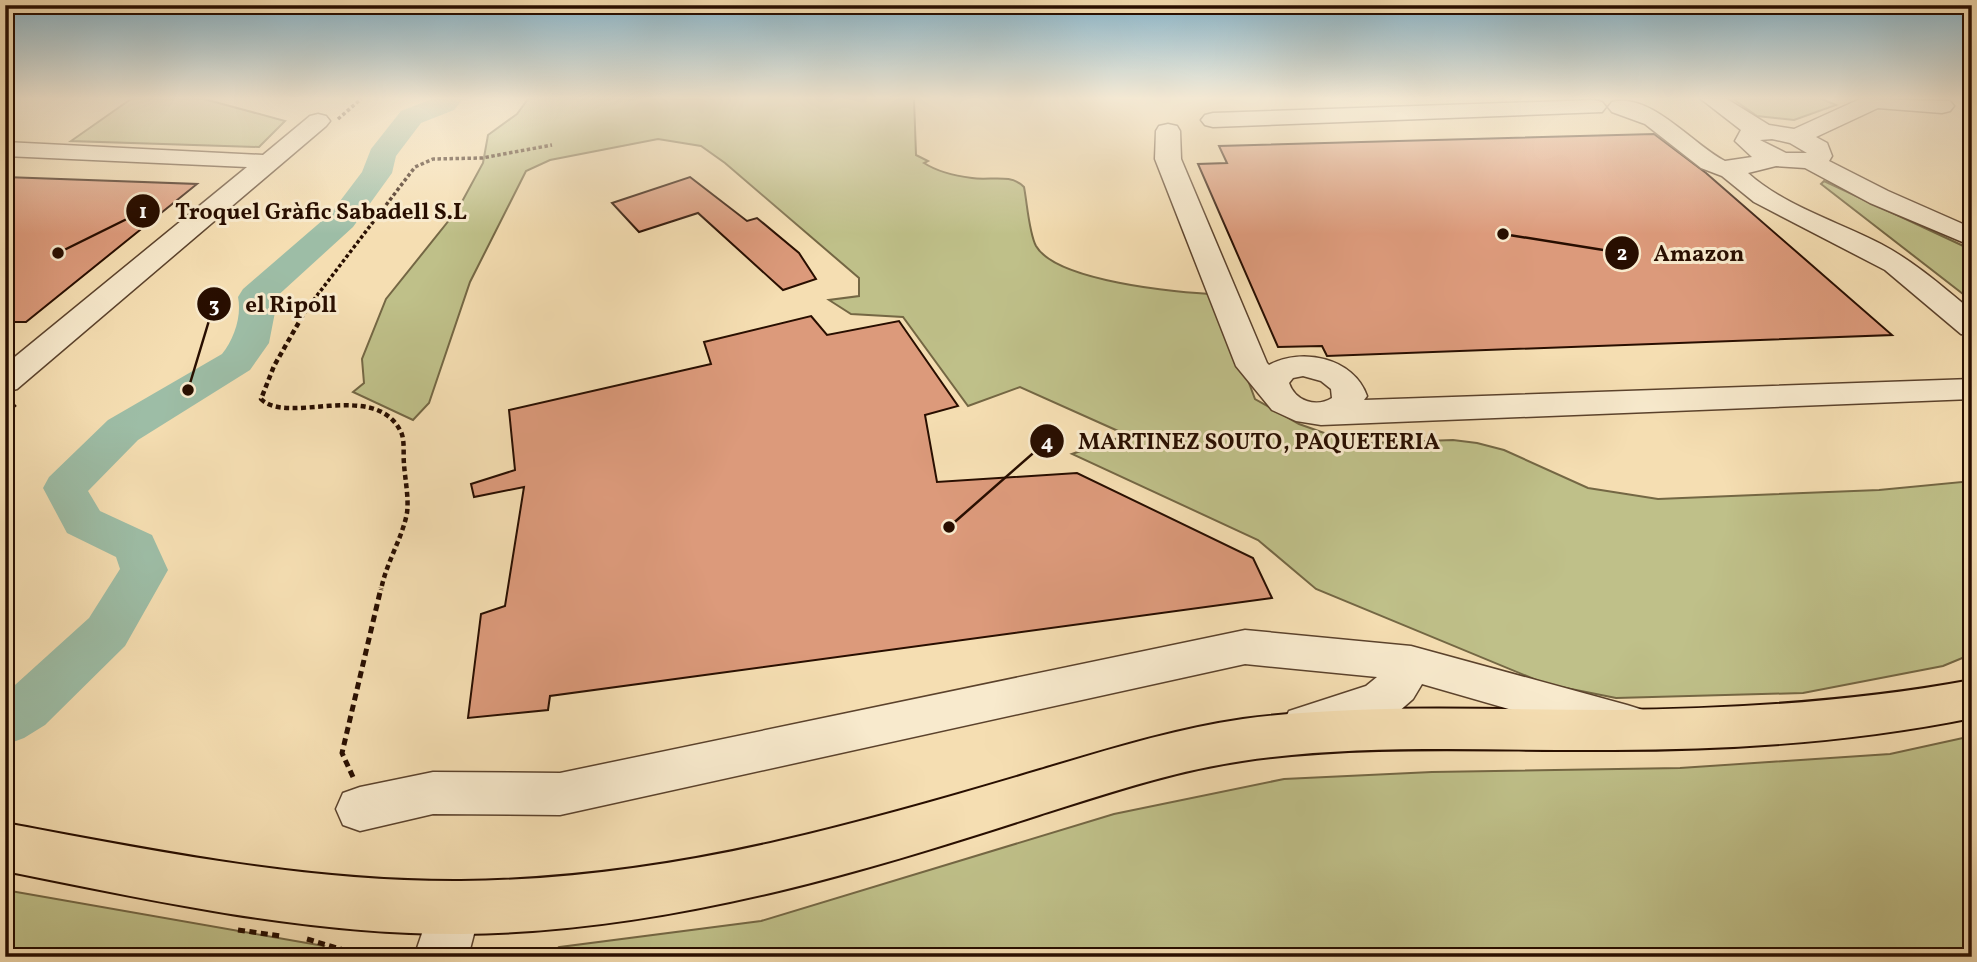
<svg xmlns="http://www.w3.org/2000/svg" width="1977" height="962" font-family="Vollkorn,serif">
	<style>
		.green { fill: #bfc089; stroke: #746744; stroke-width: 2 }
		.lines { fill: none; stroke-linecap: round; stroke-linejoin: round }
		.river { fill: #9dbda6; fill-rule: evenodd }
		.building { fill: #dc9a7b; stroke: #280e00; stroke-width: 2 }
		.minor-casing { stroke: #5b422c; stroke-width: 3 }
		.major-casing { stroke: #280e00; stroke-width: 4 }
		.path-far2 { stroke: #280e00; stroke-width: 3.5; stroke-dasharray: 3.5 2.5; stroke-linecap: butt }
		.path-far1 { stroke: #280e00; stroke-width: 4.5; stroke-dasharray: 5 3.5; stroke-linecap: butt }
		.path { stroke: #280e00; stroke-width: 5; stroke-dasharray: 7 4.5; stroke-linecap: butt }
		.minor { fill: #f8eacd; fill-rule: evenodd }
		.major { fill: #f5deb2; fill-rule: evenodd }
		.leader { fill: none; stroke: #280e00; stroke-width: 2.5 }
		.callout-dot { fill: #280e00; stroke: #f8eacd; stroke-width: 2.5 }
		.mark-label { font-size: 21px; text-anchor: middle; font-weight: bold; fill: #fff }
		.callout-label { font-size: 23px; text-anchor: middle; font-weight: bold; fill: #280e00; stroke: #f8eacd; stroke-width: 6; stroke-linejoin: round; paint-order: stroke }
	</style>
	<rect width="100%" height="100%" fill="#f5deb2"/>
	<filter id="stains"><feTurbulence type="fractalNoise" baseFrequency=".00286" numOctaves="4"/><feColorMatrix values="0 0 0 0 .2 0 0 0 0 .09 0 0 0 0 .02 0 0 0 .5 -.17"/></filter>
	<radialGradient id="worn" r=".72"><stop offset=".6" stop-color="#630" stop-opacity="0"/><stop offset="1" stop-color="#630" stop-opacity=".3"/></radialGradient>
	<g class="green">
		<path d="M131 99H204L285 121 259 147 71 141Z"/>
		<path d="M528 99H914L916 155 928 161 924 163C938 172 956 176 972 178 989 181 1011 173 1024 187 1027 202 1029 233 1036 246 1056 281 1177 293 1216 294L1255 399 1299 424 1341 439 1370 443 1453 440 1477 443 1504 450 1588 488 1658 499 1879 490 1972 481V654L1943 666 1803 693 1616 698 1546 684 1316 589 1258 540 1072 454 1127 435 1020 387 968 406 903 317 851 314 829 300 859 296V278L725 163 701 146 658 139 550 160 526 171 470 282 429 403 413 420 353 392 364 383 362 359 386 299 458 209 483 163 488 135 517 114Z"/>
		<path d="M1733 99H1822L1836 105 1794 120 1757 116Z"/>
		<path d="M1824 181 1972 250V301L1821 184Z"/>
		<path d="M1972 736V957H573L560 947 761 921 1114 814 1284 779 1432 772 1680 768 1890 754Z"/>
		<path d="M5 890 324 946 317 957H5Z"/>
	</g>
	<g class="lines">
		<path class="river" d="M432 99H463L454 110 421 123 396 156 392 173 353 227 274 299 276 307 269 343 250 370 138 440 88 491 100 511 152 535 168 570 125 646 45 725 24 738 5 745V694L89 618 120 569 116 557 67 533 43 488 49 477 108 420 222 354C234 339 242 316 238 297L243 289 331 213 362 172 371 149 401 111Z"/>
	</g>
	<g class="building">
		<path d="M1654 134 1706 173 1892 335 1327 356 1322 346 1278 347 1198 164 1227 163 1219 146Z"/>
		<path d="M5 177 197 184 26 322H5Z"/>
		<path d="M690 177 747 221 757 218 799 253 816 279 783 290 698 213 639 232 612 203Z"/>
		<path d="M811 316 827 335 899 321 958 406 925 415 937 482 1077 473 1253 558 1272 598 550 696 548 710 468 718 481 614 505 606 524 487 474 497 471 484 515 470 509 410 711 364 704 342Z"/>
	</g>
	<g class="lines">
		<defs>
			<g id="minor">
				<path d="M1701 99H1727L1769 125 1794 129 1860 99 1950 101 1954 106 1950 111 1942 113 1878 108 1816 137 1827 143 1832 156 1829 161 1888 191 1972 228V246L1870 203 1805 168 1776 166 1748 173C1786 207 1837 221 1881 244 1915 262 1943 287 1972 311V336L1961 334 1885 270 1754 202 1722 176 1701 168 1645 124 1612 112 1608 107 1612 102C1651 92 1693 145 1725 161L1752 157 1735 141 1741 130ZM1772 139 1790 143 1807 153H1786L1760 140Z"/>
				<path d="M1594 100 1602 102 1606 107 1602 112 1213 127 1205 125 1201 120 1205 115 1213 113Z"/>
				<path d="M318 114 326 116 330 121 326 126 17 389 5 392V365L247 167 5 156V142L263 155 310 116Z"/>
				<path d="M1168 124 1177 126 1180 131 1181 159 1267 363 1269 365C1302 347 1354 358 1367 396L1364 400 1972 379V399L1321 425 1296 421 1272 410 1236 366 1155 159 1156 131 1159 126ZM1303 376 1321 381 1331 389 1332 398C1316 408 1295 401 1289 383L1293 378Z"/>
				<path d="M1245 630 1411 646 1627 705 1643 710 1650 724 1643 738 1627 743 1422 684 1413 699 1397 713 1305 744 1289 739 1282 725 1289 711 1366 686 1377 677 1245 664 560 815 433 814 360 831 343 825 336 809 343 793 360 787 433 772 560 773Z"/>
				<path d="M455 882 473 889 481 907 468 957H414L437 889Z"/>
			</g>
			<path id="major" d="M1972 680V718C1853 742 1734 750 1613 750 1493 751 1360 743 1242 761 1173 771 1106 794 1039 815 953 843 867 870 779 891 675 916 569 933 462 934 308 935 155 901 5 871V823C155 851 308 882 461 881 568 880 675 865 779 841 866 821 953 796 1040 770 1107 750 1174 729 1243 719 1365 703 1491 710 1613 710 1734 709 1853 702 1972 680Z"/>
		</defs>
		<use href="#minor" class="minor-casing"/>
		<use href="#major" class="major-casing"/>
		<g class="path-far2">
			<path d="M338 119 361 99"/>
			<path d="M306 310 415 167 433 159 482 158 552 145"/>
		</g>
		<g class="path-far1">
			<path d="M307 308 274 366 261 399C288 426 375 379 401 432 405 440 403 455 404 464 405 479 409 498 407 513 402 539 386 563 381 590"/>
			<path d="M5 413 17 403"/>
		</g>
		<g class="path">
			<path d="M353 777 342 753 381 588"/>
			<path d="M238 930 281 936"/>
			<path d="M307 939 367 957"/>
		</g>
		<use href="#minor" class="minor"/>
		<use href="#major" class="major"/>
	</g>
	<linearGradient id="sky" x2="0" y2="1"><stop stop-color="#8ab8ce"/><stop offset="0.42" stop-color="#faf0dc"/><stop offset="1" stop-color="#faf0dc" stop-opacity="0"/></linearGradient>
	<rect width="1977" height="234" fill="url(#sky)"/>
	<path class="leader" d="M58 253L143 211M1503 234L1622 253M188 390L214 304M949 527L1047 441"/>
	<g class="callout-dot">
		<circle cx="58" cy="253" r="7"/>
		<circle cx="1503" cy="234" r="7"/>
		<circle cx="188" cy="390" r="7"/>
		<circle cx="949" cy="527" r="7"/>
		<circle cx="143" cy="211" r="18"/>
		<circle cx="1622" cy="253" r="18"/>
		<circle cx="214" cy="304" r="18"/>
		<circle cx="1047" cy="441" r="18"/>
	</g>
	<g class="mark-label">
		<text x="143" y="218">1</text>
		<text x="1622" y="260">2</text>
		<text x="214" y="312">3</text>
		<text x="1047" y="449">4</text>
	</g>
	<g class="callout-label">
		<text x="321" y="219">Troquel Gràfic Sabadell S.L</text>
		<text x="1699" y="261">Amazon</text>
		<text x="291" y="312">el Ripoll</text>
		<text x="1259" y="449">MARTINEZ SOUTO, PAQUETERIA</text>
	</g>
	<rect width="1977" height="962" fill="none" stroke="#f5deb2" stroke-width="28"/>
	<rect x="7" y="7" width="1963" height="948" fill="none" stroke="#280e00" stroke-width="3.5"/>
	<rect x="14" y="14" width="1949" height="934" fill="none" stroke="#280e00" stroke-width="2"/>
	<rect width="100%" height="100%" filter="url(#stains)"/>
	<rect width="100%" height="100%" fill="url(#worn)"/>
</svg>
